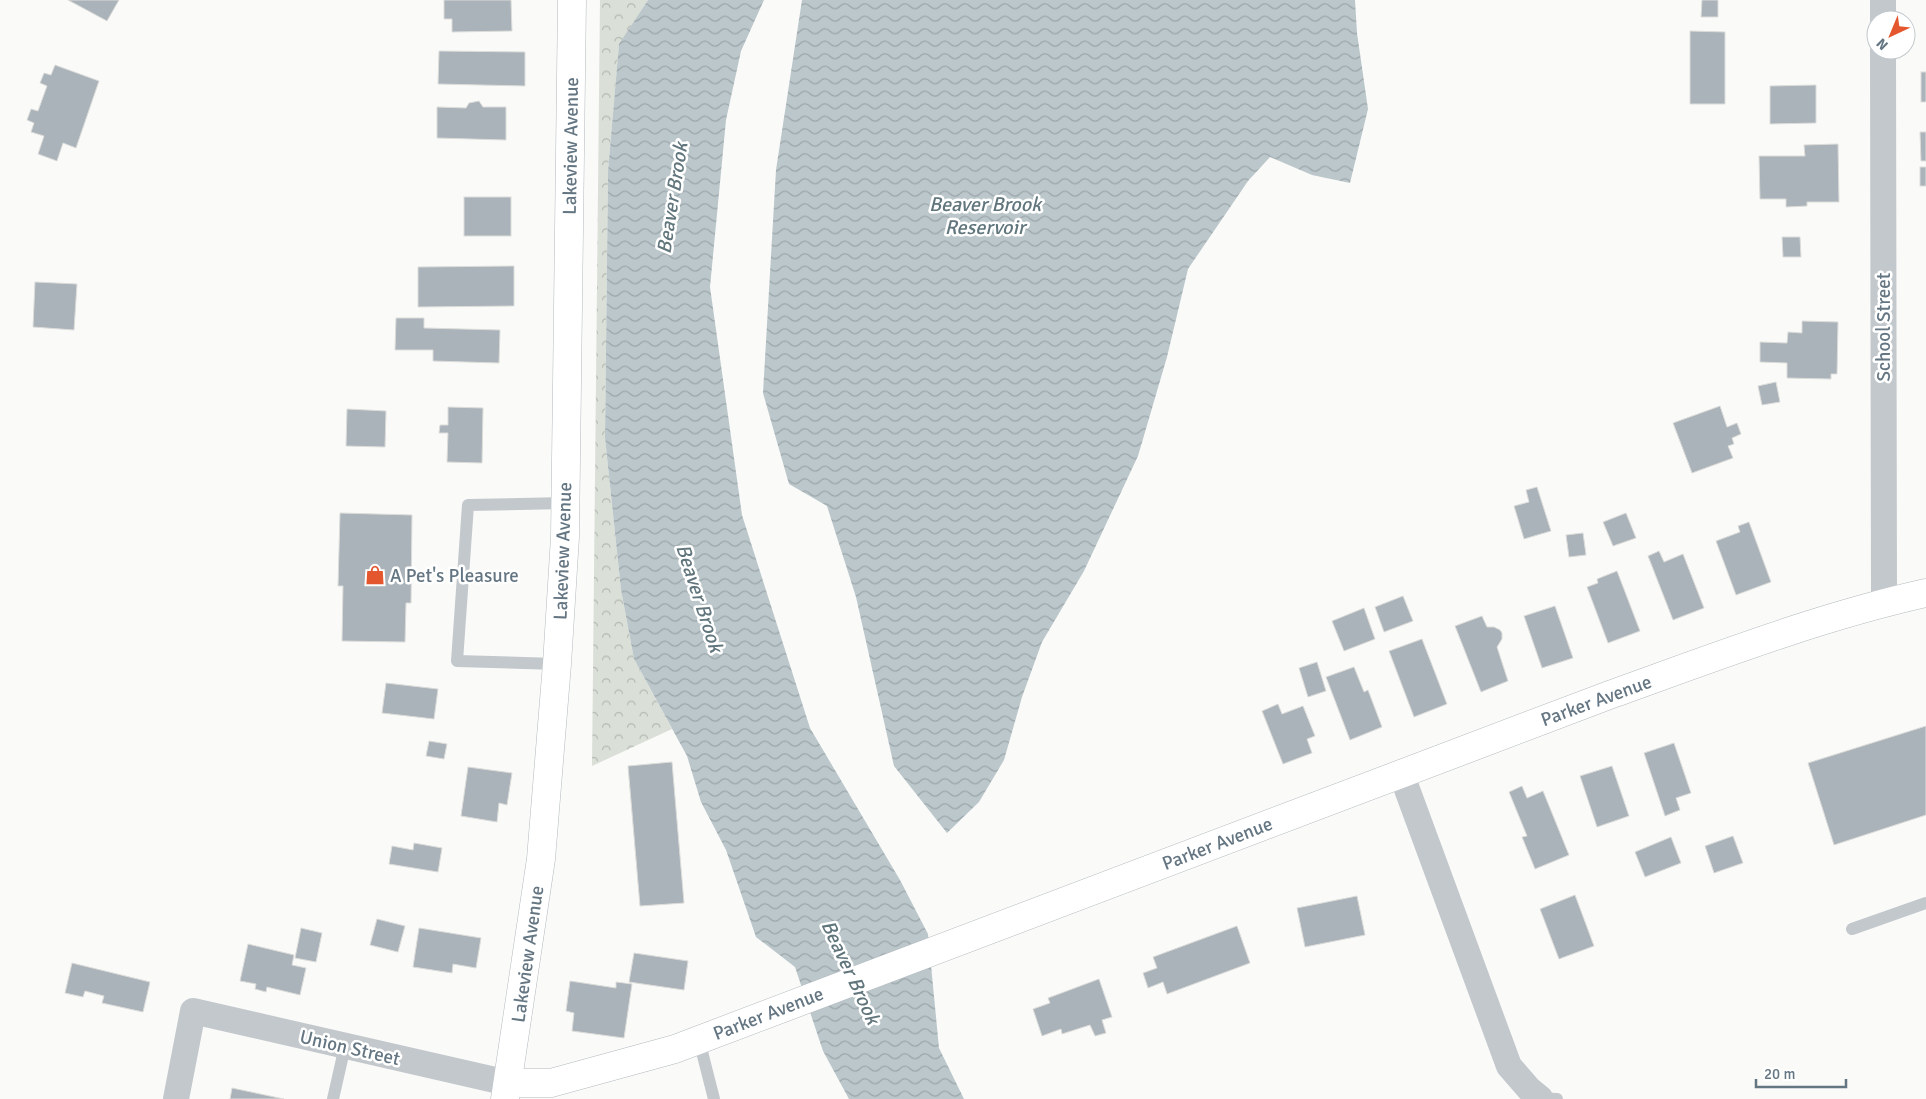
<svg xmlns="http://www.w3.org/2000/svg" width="1926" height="1099" font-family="Signika,sans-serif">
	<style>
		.forest { fill: url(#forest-crowns) }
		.water { fill: url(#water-waves) }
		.building { fill: #aab3b9; stroke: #dcdcda }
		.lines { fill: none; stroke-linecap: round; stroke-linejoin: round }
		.secondary-casing { stroke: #b3babf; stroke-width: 29 }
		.lane { stroke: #c3c8cc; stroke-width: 12 }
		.street { stroke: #c3c8cc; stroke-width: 26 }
		.secondary { stroke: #fff; stroke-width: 28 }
		.labels { text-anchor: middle; stroke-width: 5; stroke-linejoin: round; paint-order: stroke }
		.street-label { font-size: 19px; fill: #657683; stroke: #fff }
		.poi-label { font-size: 19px; fill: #657683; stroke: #fff; text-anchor: start }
		.water-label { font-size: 20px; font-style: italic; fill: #60757c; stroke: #fff }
	</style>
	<defs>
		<pattern id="forest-crowns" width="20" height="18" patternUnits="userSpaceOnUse" patternTransform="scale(1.25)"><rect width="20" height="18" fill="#dadfd7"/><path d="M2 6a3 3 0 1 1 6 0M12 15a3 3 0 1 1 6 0" fill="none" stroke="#b4b9b4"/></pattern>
		<pattern id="water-waves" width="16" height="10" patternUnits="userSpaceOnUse" patternTransform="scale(1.25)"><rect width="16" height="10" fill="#bbc7cb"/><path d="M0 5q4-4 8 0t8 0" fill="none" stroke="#9ca6aa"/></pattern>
	</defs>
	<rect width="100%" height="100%" fill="#fafaf8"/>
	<path class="forest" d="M600 0H648L619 45 608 171 605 438 621 590 634 659 672 729 592 766Z"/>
	<g class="water">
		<path d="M648 0H764L741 51 726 120 710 287 742 515 810 728 900 880 928 934 939 1048 964 1099H849L823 1051 795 967 756 937 726 850 701 802 687 756 634 659 621 590 605 438 608 171 619 44Z"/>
		<path d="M802 0H1355L1357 33 1368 109 1350 183 1312 175 1270 157 1248 181 1188 269 1167 357 1138 456 1084 571 1042 642 1022 697 1004 760 979 802 947 833 894 766 856 597 827 506 789 484 763 393 776 170Z"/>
	</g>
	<g class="building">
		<path d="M68 0H119L107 21Z"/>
		<path d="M444 0H511L512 31 452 32V19H444Z"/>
		<path d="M1702 0H1718V17H1701Z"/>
		<path d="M1690 31 1725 32V104H1690Z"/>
		<path d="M439 51 525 52V86L438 84Z"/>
		<path d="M55 65 99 81 76 148 63 143 57 161 38 154 44 136 31 132 34 123 27 120 31 109 38 111 47 86 40 83 44 73 51 75Z"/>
		<rect x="1921" y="72" width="5" height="30"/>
		<path d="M1816 85V123L1770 124V86Z"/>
		<path d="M479 101 483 107H506V140L437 138V107L466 108 469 103Z"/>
		<path d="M1920 132H1926V161H1921Z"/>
		<path d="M1838 144 1839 202H1807V206L1786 207V199H1760L1759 156H1805L1804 145Z"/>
		<rect x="1920" y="167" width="6" height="19"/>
		<rect x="464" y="197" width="47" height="39"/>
		<path d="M1782 237H1800L1801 257H1783Z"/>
		<path d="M514 266V306L418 307V267Z"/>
		<path d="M35 282 77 284 74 330 33 327Z"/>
		<path d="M396 318H424V328L500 330 499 363 433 361V350H395Z"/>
		<path d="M1802 321 1838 322 1837 374H1831V379L1787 378V363L1760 362V342L1787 343 1788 332 1802 333Z"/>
		<path d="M1776 382 1780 402 1762 405 1758 386Z"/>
		<path d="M1720 406 1727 427 1737 423 1741 434 1732 438 1734 444 1728 446 1733 458 1692 473 1673 423Z"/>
		<path d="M448 407 483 408 482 463 447 462 448 433H439L440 425H448Z"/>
		<path d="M347 409 386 411 385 447 346 446Z"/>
		<path d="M1537 487 1551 531 1524 539 1514 506 1529 502 1526 490Z"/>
		<path d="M340 513 412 515 411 603H406L405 642 342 641 343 586H338Z"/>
		<path d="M1626 513 1636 538 1613 546 1603 522Z"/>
		<path d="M1749 522 1771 582 1736 595 1716 541 1740 532 1738 526Z"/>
		<path d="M1583 533 1586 555 1569 557 1566 535Z"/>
		<path d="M1659 551 1664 562 1683 554 1704 608 1673 620 1648 556Z"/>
		<path d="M1617 571 1640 631 1608 643 1587 587 1598 583 1597 579Z"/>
		<path d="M1403 596 1413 621 1384 632 1375 607Z"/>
		<path d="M1555 606 1573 658 1542 668 1524 616Z"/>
		<path d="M1364 608 1375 639 1344 651 1332 621Z"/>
		<path d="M1482 616 1487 627H1494L1500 630 1502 633V639L1497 647 1508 681 1481 692 1455 626Z"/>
		<path d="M1422 639 1447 704 1414 717 1389 651Z"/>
		<path d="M1317 662 1326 691 1308 697 1299 668Z"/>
		<path d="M1354 667 1364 692 1368 690 1382 727 1350 740 1326 677Z"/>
		<path d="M386 683 438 689 434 719 382 713Z"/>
		<path d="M1278 704 1282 714 1303 706 1315 736 1307 739 1312 753 1283 764 1262 711Z"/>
		<path d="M1926 726V815L1834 845 1808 763Z"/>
		<path d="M429 741 447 744 444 759 426 756Z"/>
		<path d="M1674 743 1691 793 1676 798 1680 810 1665 816 1644 753Z"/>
		<path d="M672 762 684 903 640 906 628 766Z"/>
		<path d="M1612 766 1629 816 1597 827 1580 776Z"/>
		<path d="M468 767 512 773 507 805 499 803 497 822 461 816Z"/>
		<path d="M1522 786 1527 798 1543 791 1569 855 1535 869 1522 837 1527 836 1509 792Z"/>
		<path d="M1733 836 1743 863 1714 873 1705 846Z"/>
		<path d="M1671 837 1681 863 1645 877 1635 852Z"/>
		<path d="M414 843 442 848 438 872 389 864 392 846 413 850Z"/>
		<path d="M1575 895 1594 946 1559 959 1540 909Z"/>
		<path d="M1357 896 1365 935 1305 947 1297 908Z"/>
		<path d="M377 919 405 926 398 952 370 945Z"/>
		<path d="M1237 926 1250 963 1167 994 1163 982 1148 988 1143 973 1157 968 1153 957Z"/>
		<path d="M301 928 322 933 316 962 295 958Z"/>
		<path d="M419 928 481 938 476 968 453 964 452 973 413 967Z"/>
		<path d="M248 944 294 955 292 965 306 968 300 995 267 987 266 992 255 989 256 984 240 981Z"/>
		<path d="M634 953 688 961 684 990 629 982Z"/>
		<path d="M72 963 150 982 143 1012 102 1003 104 996 85 991 83 997 65 993Z"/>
		<path d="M1099 979 1112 1017 1102 1020 1106 1033 1095 1036 1090 1025 1062 1034 1061 1029 1042 1036 1033 1009 1050 1003 1048 998Z"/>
		<path d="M570 981 616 988V982L632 984 624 1038 572 1031 574 1013 566 1011Z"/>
		<path d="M232 1088 284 1099H230Z"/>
	</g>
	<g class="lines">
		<defs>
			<g id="secondary">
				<path d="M508 1083H551L675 1049 1612 694C1715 657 1819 617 1926 593"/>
				<path d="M505 1099 541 859 557 664 565 537 572 0"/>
			</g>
		</defs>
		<use href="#secondary" class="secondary-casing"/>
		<g class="lane">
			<path d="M557 664 457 661 468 505 565 503"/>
			<path d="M1852 929 1926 903"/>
			<path d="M699 1040 714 1099"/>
			<path d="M333 1099 345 1046"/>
			<path d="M1540 1099V1098L1557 1099"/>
		</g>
		<g class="street">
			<path d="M1883 20V0"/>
			<path d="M1883 50 1884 603"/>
			<path d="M1401 773 1509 1066 1529 1089 1540 1098"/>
			<path d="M176 1099 193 1011 508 1083"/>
		</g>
		<use href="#secondary" class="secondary"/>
	</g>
	<defs>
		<symbol id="shop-bare" viewBox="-9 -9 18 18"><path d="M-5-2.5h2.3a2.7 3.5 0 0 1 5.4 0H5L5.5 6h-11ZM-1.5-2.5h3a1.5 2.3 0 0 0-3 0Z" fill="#e4572e" stroke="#fff" stroke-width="2.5" paint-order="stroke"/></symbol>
	</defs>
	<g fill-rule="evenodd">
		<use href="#shop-bare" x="361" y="561" width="28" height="28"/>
	</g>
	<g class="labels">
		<g class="street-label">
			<text transform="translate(570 146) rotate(-89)" y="7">Lakeview Avenue</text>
			<text transform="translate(1883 327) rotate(-90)" y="7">School Street</text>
			<text transform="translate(562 551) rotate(-88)" y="7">Lakeview Avenue</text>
			<text transform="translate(1596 700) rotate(-20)" y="7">Parker Avenue</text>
			<text transform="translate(1217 843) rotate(-21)" y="7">Parker Avenue</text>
			<text transform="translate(527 954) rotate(-82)" y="7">Lakeview Avenue</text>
			<text transform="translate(768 1013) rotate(-21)" y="7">Parker Avenue</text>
			<text transform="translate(350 1047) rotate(13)" y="7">Union Street</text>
		</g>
		<g class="poi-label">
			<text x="390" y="582">A Pet's Pleasure</text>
		</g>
		<g class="water-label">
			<text transform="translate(672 198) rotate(-81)" y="7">Beaver Brook</text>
			<text x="985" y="211">Beaver Brook<tspan x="985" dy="23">Reservoir</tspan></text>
			<text transform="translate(700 598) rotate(72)" y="7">Beaver Brook</text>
			<text transform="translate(851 972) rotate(65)" y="7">Beaver Brook</text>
		</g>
	</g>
	<g transform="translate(1891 35) rotate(224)"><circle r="24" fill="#ffffff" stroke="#c1c8cd"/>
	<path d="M0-4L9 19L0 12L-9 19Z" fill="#e4572e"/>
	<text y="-8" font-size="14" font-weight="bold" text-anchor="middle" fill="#657683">N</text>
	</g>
	<path d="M1756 1079v8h90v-8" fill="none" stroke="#657683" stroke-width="2.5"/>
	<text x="1764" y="1079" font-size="15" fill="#657683" stroke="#ffffff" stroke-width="4" paint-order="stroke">20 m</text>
</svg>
